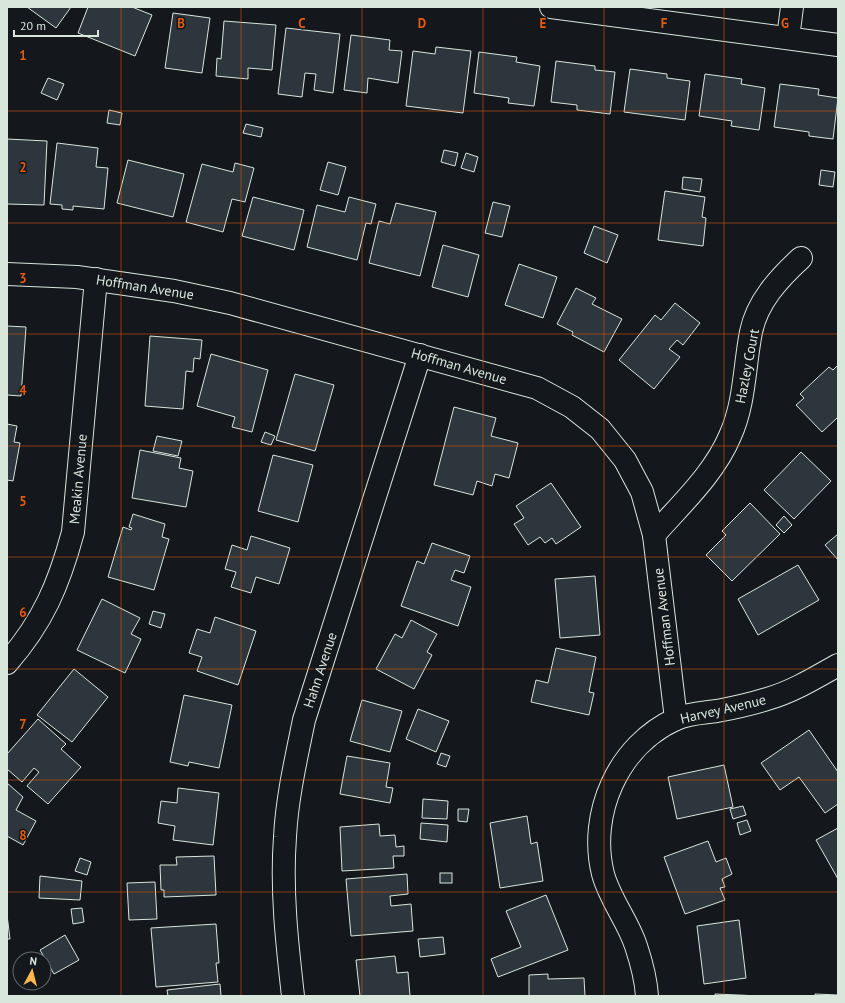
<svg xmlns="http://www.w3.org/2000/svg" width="845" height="1003" font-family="'PT Sans',sans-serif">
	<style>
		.building { fill: #2c363c; stroke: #d8e6dc }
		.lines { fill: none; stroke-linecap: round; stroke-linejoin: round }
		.minor-casing { stroke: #d8e6dc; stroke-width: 24 }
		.minor { stroke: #14181c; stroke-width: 22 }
		.grid { fill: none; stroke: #e8590c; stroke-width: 1; stroke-opacity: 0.55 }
		.labels { text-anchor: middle; stroke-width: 3; stroke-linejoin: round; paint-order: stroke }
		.street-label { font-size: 14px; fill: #d8e6dc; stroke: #14181c }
		.grid-label { font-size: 13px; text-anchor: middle; font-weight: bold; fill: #e8590c; stroke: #14181c; stroke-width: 3; stroke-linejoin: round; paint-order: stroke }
	</style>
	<rect width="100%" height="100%" fill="#14181c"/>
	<g class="building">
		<path d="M27 7H71L56 28Z"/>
		<path d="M88 7H132L152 15 135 56 78 33Z"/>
		<path d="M173 13 210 18 202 73 165 68Z"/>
		<path d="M224 21 276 25 272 70 248 68V79L216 76 217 58 221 59Z"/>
		<path d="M286 28 340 34 333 93 314 90 316 74 305 73 302 97 278 94Z"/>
		<path d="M351 35 390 40 389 50 402 51 398 83 368 78 367 93 344 90Z"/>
		<path d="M436 47 471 51 463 113 406 106 413 51 435 54Z"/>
		<path d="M479 52 517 57 516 62 540 66 534 106 508 103 509 98 474 93Z"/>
		<path d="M556 61 595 66V70L615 72 610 114 577 110V105L551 102Z"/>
		<path d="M630 69 667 74V78L690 81 685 120 624 112Z"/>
		<path d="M705 74 742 79 741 84 765 88 759 130 731 126 732 121 699 116Z"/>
		<path d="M48 78 64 84 57 100 41 93Z"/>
		<path d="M780 84 819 89 818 95 838 98 833 139 809 136V132L774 127Z"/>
		<path d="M109 110 122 113 120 125 107 123Z"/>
		<path d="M246 124 263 128 261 137 243 133Z"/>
		<path d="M7 139 47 141 44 205 7 204Z"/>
		<path d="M57 143 98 148 96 167 108 168 104 209 73 206V210L62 209V205L50 204Z"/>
		<path d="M444 150 458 153 455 166 441 162Z"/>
		<path d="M466 153 478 157 474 172 461 168Z"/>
		<path d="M128 160 184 174 173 217 117 203Z"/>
		<path d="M328 162 346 167 338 195 320 190Z"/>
		<path d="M235 163 254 168 245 202 232 199 223 232 186 222 202 164 233 172Z"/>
		<path d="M821 170 835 172 833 187 819 185Z"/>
		<path d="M683 177 702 179 700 192 682 189Z"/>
		<path d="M665 191 705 197 702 217 706 218 703 246 658 240Z"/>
		<path d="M253 197 304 210 294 250 242 236Z"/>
		<path d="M349 197 376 204 371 224 366 223 357 260 307 247 317 205 345 212Z"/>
		<path d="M493 202 510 206 502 237 485 233Z"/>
		<path d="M396 203 436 212 420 276 369 263 379 221 390 224Z"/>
		<path d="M594 226 618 235 607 263 584 253Z"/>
		<path d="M443 245 479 255 468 297 432 287Z"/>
		<path d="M519 264 557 277 543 318 505 305Z"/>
		<path d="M576 288 596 298 592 304 622 319 604 352 572 335 573 332 557 324Z"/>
		<path d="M675 303 700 323 683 345 677 340 669 349 680 357 654 389 619 360 655 315 661 320Z"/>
		<path d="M7 326 26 327 21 396 7 395Z"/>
		<path d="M150 336 202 340 200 359 194 358 193 372 186 371 183 409 145 406Z"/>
		<path d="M211 354 268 370 252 432 232 427 235 417 197 406Z"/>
		<path d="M838 365V419L837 418 822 432 796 405 804 398 800 394 829 367 833 370Z"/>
		<path d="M295 374 334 385 315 451 276 440Z"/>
		<path d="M454 407 496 418 491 436 518 443 509 478 495 474 492 486 477 481 473 495 434 485Z"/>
		<path d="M7 424 17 426 14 442 20 443 13 481 7 480Z"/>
		<path d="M265 432 275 436 271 445 261 442Z"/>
		<path d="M157 436 182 441 178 456 153 451Z"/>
		<path d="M140 450 181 458 179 468 193 471 186 507 132 498Z"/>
		<path d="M801 452 831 481 794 519 764 490Z"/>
		<path d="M273 455 313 465 298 522 258 511Z"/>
		<path d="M551 483 581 527 556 544 552 538 545 543 540 537 528 545 514 524 524 518 516 506Z"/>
		<path d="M750 503 780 534 732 581 706 555 726 535 722 531Z"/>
		<path d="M133 514 165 524 162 537 169 539 154 590 108 577 123 527 131 530 132 528 129 527Z"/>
		<path d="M784 516 792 525 784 533 776 525Z"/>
		<path d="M838 534V560L825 545Z"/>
		<path d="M251 536 290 548 279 584 256 577 251 593 231 587 236 572 225 569 232 545 247 550Z"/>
		<path d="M432 543 470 556 464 573 455 570 451 580 471 587 458 626 401 606 417 561 424 564Z"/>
		<path d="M798 565 819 600 758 635 738 599Z"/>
		<path d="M595 576 600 635 560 638 555 579Z"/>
		<path d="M102 599 140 618 131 634 141 639 125 673 77 650Z"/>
		<path d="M153 611 165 614 161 628 149 624Z"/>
		<path d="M215 617 256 631 238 685 197 671 202 657 189 653 197 629 210 633Z"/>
		<path d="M411 620 437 634 427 652 432 655 414 689 376 669 395 634 402 638Z"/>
		<path d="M556 648 596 657 589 692 594 693 589 715 531 702 536 680 548 683Z"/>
		<path d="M74 669 108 697 72 742 37 715Z"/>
		<path d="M184 695 232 705 219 768 189 762 188 766 170 762Z"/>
		<path d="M362 700 402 711 390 752 350 741Z"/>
		<path d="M418 709 449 721 436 752 406 739Z"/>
		<path d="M38 719 66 744 61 749 81 767 48 804 27 786 39 772 34 768 22 782 7 769V754Z"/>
		<path d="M809 730 838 772V804L825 813 799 777 780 790 761 763Z"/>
		<path d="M441 753 450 756 446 767 437 764Z"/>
		<path d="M347 756 390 763 386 787 393 788 390 803 340 794Z"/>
		<path d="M724 765 733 807 677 819 668 777Z"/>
		<path d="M7 783 23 797 16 810 36 821 23 845 7 836Z"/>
		<path d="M178 788 219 793 213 845 173 840 175 826 158 823 161 801 177 803Z"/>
		<path d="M423 799 448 801 447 819 422 818Z"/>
		<path d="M743 806 746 815 733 819 730 809Z"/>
		<path d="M458 809H469L467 822 458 821Z"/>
		<path d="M527 816 531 844 537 842 543 881 500 888 490 823Z"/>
		<path d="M747 820 751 831 740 835 737 823Z"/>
		<path d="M421 823 448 825 447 842 420 839Z"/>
		<path d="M379 824 380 836 395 835 396 847 404 846V856H393L394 868 342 871 340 827Z"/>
		<path d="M838 828V879L816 840Z"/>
		<path d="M708 841 716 862 726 858 732 874 722 879 725 887 720 888 725 900 685 914 664 857Z"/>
		<path d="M214 856 216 895 164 897V890H161L160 865H177L176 857Z"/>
		<path d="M80 858 91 862 87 875 75 871Z"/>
		<rect x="440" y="873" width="12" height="10"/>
		<path d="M407 874 408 894 390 896 391 906 411 904 413 931 351 936 346 879Z"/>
		<path d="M40 876 82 881 80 900 39 898Z"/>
		<path d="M155 882 157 919 129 920 127 883Z"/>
		<path d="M546 895 568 950 498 977 491 959 521 947 506 911Z"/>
		<path d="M82 908 84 922 73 924 71 909Z"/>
		<path d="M7 915 10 939H7Z"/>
		<path d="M739 920 746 978 704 984 697 926Z"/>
		<path d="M216 924 219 963H216L218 982 156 987 151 928Z"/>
		<path d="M65 935 79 960 54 974 40 950Z"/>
		<path d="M443 937 445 954 420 957 418 939Z"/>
		<path d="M395 956 397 973 408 972 410 996H360L356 960Z"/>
		<path d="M548 974V979L584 978 585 996H529V975Z"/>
		<path d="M220 984 221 996H168L167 990Z"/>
		<path d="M715 994 761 996H715Z"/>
		<path d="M815 994 838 995V996H815Z"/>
	</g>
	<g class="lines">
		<defs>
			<g id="minor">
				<path d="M551 7 838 45"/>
				<path d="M788 38 792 7"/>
				<path d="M7 274 77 277 174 291 230 303 537 388 572 407 600 429 625 460 642 492 654 535 676 719"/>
				<path d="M654 535C681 504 714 474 730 436 745 403 744 368 751 332 757 302 779 278 801 258"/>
				<path d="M7 663C43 622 59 584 73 532L96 279"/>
				<path d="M293 996C287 943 281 890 285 837 287 798 296 759 304 720L420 355"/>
				<path d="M647 996C646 980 641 961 636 946 628 921 610 900 603 874 588 814 618 745 676 719 689 713 703 713 717 711 733 708 751 704 767 699 792 692 815 678 838 665"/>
			</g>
		</defs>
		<use href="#minor" class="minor-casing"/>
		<use href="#minor" class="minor"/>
	</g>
	<path class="grid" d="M121 7V996M241 7V996M362 7V996M483 7V996M604 7V996M724 7V996M7 111H838M7 223H838M7 334H838M7 446H838M7 557H838M7 669H838M7 780H838M7 892H838"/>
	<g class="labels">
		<g class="street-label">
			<text transform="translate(145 287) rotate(9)" y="5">Hoffman Avenue</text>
			<text transform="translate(459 366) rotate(16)" y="5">Hoffman Avenue</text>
			<text transform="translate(747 366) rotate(-79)" y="5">Hazley Court</text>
			<text transform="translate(78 479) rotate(-85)" y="5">Meakin Avenue</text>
			<text transform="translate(664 617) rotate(-97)" y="5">Hoffman Avenue</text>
			<text transform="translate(320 670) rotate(-72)" y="5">Hahn Avenue</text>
			<text transform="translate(723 709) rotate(-13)" y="5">Harvey Avenue</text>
		</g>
	</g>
	<g class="grid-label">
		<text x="181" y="28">B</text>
		<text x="302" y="28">C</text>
		<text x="422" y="28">D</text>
		<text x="543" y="28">E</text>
		<text x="664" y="28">F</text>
		<text x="785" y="28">G</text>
		<text x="23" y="60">1</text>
		<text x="23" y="172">2</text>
		<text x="23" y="283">3</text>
		<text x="23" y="395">4</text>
		<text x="23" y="506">5</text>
		<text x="23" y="617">6</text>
		<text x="23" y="729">7</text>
		<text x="23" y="840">8</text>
	</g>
	<rect width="845" height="1003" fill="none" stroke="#d8e6dc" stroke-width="16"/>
	<g transform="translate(32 971) rotate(7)"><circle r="19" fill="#14181c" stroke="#626a69"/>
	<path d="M0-3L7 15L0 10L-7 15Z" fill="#ffb74d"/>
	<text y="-6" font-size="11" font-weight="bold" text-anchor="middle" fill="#d8e6dc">N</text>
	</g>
	<path d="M14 30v6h84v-6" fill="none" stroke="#d8e6dc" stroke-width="2"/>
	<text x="20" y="30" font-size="12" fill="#d8e6dc" stroke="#14181c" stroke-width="3" paint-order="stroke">20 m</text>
</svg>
